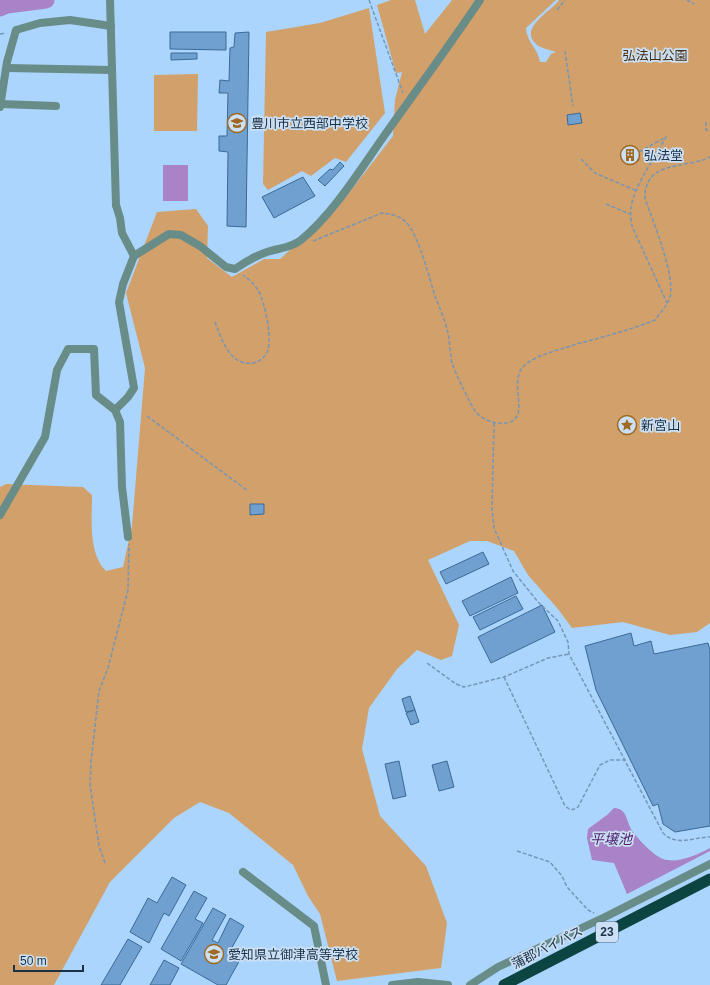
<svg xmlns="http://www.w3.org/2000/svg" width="710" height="985" font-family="Arial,'Noto Sans JP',sans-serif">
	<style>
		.green { fill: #d2a06a }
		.water { fill: #a883c7 }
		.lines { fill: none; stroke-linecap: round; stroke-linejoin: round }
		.river { stroke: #a883c7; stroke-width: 17 }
		.building { fill: #6fa0cf; stroke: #3a6a97 }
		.path { stroke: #7596b6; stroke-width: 1.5; stroke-dasharray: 4 2; stroke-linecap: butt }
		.minor { stroke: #688c88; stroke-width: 8 }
		.tertiary { stroke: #688c88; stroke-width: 8 }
		.trunk { stroke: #0b4441; stroke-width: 11 }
		.labels { text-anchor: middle; stroke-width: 3.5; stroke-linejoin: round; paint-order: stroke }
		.shield { fill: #cbe0f4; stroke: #51667a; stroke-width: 1 }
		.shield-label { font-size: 12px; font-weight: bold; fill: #1d3145 }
		.park-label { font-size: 13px; fill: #452e12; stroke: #cbe0f4 }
		.poi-label { font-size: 13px; fill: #1d3145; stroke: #cbe0f4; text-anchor: start }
		.street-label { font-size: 13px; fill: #1d3145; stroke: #cbe0f4 }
		.water-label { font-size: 14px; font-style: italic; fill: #4d1c6d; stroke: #cbe0f4 }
	</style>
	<rect width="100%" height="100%" fill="#acd5fd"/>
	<g class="green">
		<path d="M391 0H415L425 34 452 0H556L526 28C527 43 538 48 540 62H546L551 54 556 52C550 50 540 48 536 44 518 28 552 11 559 0H710V623L697 632 670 635 623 622 572 628 558 609 528 575 514 551 487 541H470L428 560 459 625 452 656 441 660 417 650 397 669 369 708 362 749 380 816 426 866 447 923 441 968 337 981 320 914 308 896 293 865 229 813 200 802 174 818 110 882 54 985H0V487L6 484 83 487 92 495C92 519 88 553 106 571L123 567 132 526 145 368 126 293 157 212 196 209 208 226 207 258 232 277 264 259H280L338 207 393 136 395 100 402 72 396 73 377 5Z"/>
		<path d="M369 8 385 113 346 162 335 158 311 176 302 171 268 190 263 184 266 32 320 23Z"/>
		<path d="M198 74 197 131H154V75Z"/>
	</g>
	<g class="water">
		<rect x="163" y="165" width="25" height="36"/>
		<path d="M614 808C628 808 626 823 633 832 639 840 653 855 663 859 677 864 697 855 710 848V851L627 894 614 863 592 860 587 838 588 829 607 815Z"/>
	</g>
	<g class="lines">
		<path class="river" d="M0 8 7 5 46 0"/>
	</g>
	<g class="building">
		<path d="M170 32H226V50L170 49Z"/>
		<path d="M249 32 246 227 227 226 228 152 219 151V136H227L228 93H219L220 80 229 81 230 48 234 47 235 33Z"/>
		<path d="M171 53H197V59L171 60Z"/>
		<path d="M580 113 582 123 568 125 567 115Z"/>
		<path d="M632 147 639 160 630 165 628 161 625 163 622 156 625 155 624 151Z"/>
		<path d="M340 162 344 166 325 186 318 180 330 169 333 170Z"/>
		<path d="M303 177 315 196 274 218 262 197Z"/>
		<path d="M250 504H264V514L250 515Z"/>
		<path d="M483 552 489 564 446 584 440 572Z"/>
		<path d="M511 577 518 593 470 616 462 601Z"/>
		<path d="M516 596 523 609 480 630 473 617Z"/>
		<path d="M542 605 555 632 491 663 478 637Z"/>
		<path d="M631 633 634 646 651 641 654 654 708 643 710 650V826L675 832 663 824 658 804 653 806 596 690 585 646Z"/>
		<path d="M410 696 415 710 406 712 402 699Z"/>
		<path d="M415 710 419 722 411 725 406 713Z"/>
		<path d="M399 761 406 796 393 799 385 764Z"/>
		<path d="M447 761 454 787 439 791 432 765Z"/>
		<path d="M172 877 186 885 169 916 164 913 149 943 130 932 148 898 157 903Z"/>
		<path d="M194 891 207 898 195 919 203 923 181 961 161 949Z"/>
		<path d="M213 908 226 915 212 940 218 943 230 918 244 926 230 951 241 958 226 985H218L181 964Z"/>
		<path d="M128 939 142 947 120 985H101Z"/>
		<path d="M164 960 179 968 170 985H150Z"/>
	</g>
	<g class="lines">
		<g class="path">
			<path d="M369 0 403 93"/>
			<path d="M687 0 694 4"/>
			<path d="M557 10 565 0"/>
			<path d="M0 34 6 33"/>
			<path d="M565 51 573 106"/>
			<path d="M706 122V130L710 131"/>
			<path d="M639 152 666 137C656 155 634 187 631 207 630 213 631 220 632 226L667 303"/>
			<path d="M581 159 595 173 637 191"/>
			<path d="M606 204 630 214"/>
			<path d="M313 241 382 213C392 214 400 216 407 223 419 237 429 277 435 296 440 308 445 321 448 333 450 343 450 354 452 363 454 370 472 408 476 412 481 418 489 422 497 423 539 427 503 381 526 364 541 353 560 350 577 344 603 337 630 330 655 320 660 313 666 307 669 300 678 280 652 220 645 198 644 160 686 169 710 157"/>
			<path d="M215 322C221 338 230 367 253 363 260 362 266 356 268 350 272 335 265 303 258 290 254 283 248 279 243 275"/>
			<path d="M147 416 248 491"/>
			<path d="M494 423 492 509 494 528 513 571 538 602 558 621 568 642 569 654 663 833C677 847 693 837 710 837"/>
			<path d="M427 663 456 684 464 687 504 677 548 658 569 654"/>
			<path d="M504 677 565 806C570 810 572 811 578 807L600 765 610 760H626"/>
			<path d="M517 851 550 862 562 876 567 887 588 910 594 913"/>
			<path d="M105 863 99 846 90 785 91 762 99 691 108 668 128 590 129 544"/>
		</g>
		<g class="minor">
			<path d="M7 68 112 70"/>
			<path d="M1 104 56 106"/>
			<path d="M0 107 7 62 16 30 40 23 70 20 111 26"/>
			<path d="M116 205 120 218 122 233 134 256"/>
			<path d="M115 410 128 397 134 388 119 302 123 284 134 256 169 234 181 235 200 246 226 267 235 269C245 262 255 256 267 252 279 248 291 248 301 240 333 214 360 170 384 136 416 91 449 46 480 0"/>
			<path d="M0 515 45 437 57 370 68 349H94L96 395 115 410 120 422 122 487 128 537"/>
			<path d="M243 872 314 926 326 985"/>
			<path d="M392 985 418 982 448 985"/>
			<path d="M470 985 498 967 603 918 710 864"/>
		</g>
		<path class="tertiary" d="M110 0 116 205"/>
		<path class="trunk" d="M504 985 710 879"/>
	</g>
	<defs>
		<symbol id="school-ring" viewBox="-11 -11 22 22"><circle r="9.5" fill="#cbe0f4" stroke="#9f6923" stroke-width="1.5"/><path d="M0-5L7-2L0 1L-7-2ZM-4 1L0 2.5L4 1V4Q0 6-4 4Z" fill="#9f6923"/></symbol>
		<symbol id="building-ring" viewBox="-11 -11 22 22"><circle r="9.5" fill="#cbe0f4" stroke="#9f6923" stroke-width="1.5"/><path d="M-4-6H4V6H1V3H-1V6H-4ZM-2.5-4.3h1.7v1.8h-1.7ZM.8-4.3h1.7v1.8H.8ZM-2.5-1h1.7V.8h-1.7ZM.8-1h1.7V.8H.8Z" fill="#9f6923"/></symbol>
		<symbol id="sight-ring" viewBox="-11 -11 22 22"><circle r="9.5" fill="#cbe0f4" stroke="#9f6923" stroke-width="1.5"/><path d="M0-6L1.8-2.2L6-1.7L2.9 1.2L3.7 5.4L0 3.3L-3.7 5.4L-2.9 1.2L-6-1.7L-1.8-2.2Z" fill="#9f6923"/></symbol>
	</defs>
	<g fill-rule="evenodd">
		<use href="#school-ring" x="226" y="112" width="22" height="22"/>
		<use href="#building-ring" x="619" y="144" width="22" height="22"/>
		<use href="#sight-ring" x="616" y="414" width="22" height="22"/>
		<use href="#school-ring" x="203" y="943" width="22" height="22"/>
	</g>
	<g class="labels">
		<rect class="shield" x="596" y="922" width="22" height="20" rx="3"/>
		<g class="shield-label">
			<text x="607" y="936">23</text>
		</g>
		<g class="park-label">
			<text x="655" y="60">弘法山公園</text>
		</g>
		<g class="poi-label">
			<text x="251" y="128">豊川市立西部中学校</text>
			<text x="644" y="160">弘法堂</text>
			<text x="641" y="430">新宮山</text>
			<text x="228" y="959">愛知県立御津高等学校</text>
		</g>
		<g class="street-label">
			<text transform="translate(547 947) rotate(-27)" y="5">蒲郡バイパス</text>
		</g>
		<g class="water-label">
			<text x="611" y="844">平壌池</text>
		</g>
	</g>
	<path d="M14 965v6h69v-6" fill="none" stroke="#1d3145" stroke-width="2"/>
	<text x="20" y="965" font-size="12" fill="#1d3145" stroke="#cbe0f4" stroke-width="3" paint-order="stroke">50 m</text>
</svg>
